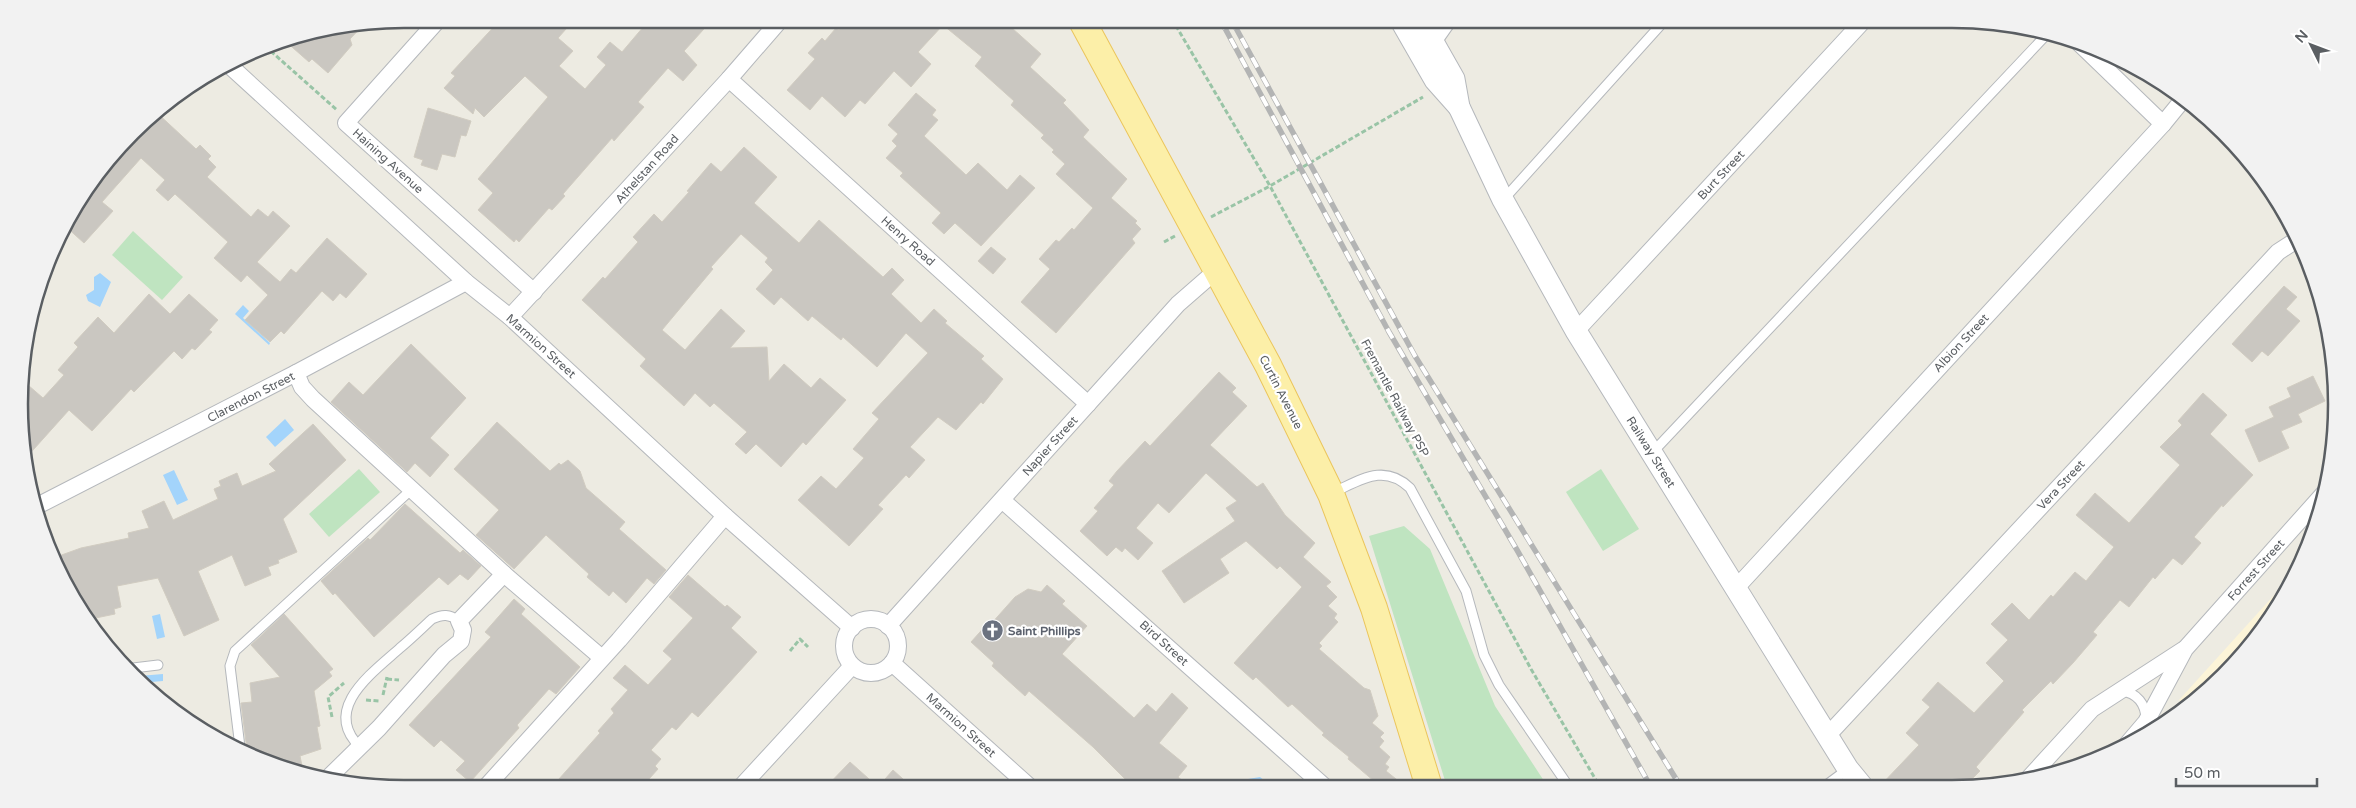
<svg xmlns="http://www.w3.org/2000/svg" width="2356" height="808" font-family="'Varela Round',sans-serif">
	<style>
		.commercial { fill: #fcf4d8 }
		.green { fill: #bfe4c0 }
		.water { fill: #a3d4fb }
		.building { fill: #cac7c1; stroke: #d1ccc1 }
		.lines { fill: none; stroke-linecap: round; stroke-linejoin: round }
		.service-casing { stroke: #b5b8bc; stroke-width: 11 }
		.minor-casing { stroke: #b5b8bc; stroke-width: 18 }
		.tertiary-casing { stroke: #b5b8bc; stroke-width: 23 }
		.primary-casing { stroke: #ebc55c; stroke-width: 28 }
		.path { stroke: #99c4a6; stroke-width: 3; stroke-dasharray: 5 2.5; stroke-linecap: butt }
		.service { stroke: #fff; stroke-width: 9 }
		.minor { stroke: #fff; stroke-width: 16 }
		.tertiary { stroke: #fff; stroke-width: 21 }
		.primary { stroke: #fcefa8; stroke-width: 26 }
		.rail-casing { stroke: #b3b4b4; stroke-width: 5.5 }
		.rail { stroke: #fff; stroke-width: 4; stroke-dasharray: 11; stroke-linecap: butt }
		.labels { text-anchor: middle; stroke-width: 4.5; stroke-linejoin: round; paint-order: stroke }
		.street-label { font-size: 12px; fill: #5a5e62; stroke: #fff }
		.worship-label { font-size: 12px; font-weight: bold; fill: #5b616d; stroke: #fff; text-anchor: start }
		.rim { fill: none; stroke: #5a5e62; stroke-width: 2.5 }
	</style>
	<rect width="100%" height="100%" fill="#edebe2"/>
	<path class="commercial" d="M2296 571 2285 597 2206 693 2187 706 2179 700Z"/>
	<g class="green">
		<path d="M133 231 183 277 162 300 112 255Z"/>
		<path d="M359 469 380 492 329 537 309 514Z"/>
		<path d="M1601 469 1639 529 1603 551 1566 492Z"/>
		<path d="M1404 526 1430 549 1495 706 1548 787H1447L1369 536Z"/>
	</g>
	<g class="water">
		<path d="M100 273 111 282 100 307 88 301 86 295 94 290V277Z"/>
		<path d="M243 305 249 311 243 318 270 343 269 345 235 314Z"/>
		<path d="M285 419 294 430 275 447 266 437Z"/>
		<path d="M174 470 188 500 177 505 163 475Z"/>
		<path d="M160 614 165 637 157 639 152 616Z"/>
		<path d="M163 674V681L140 683 139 676Z"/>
		<path d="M1260 777 1265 781 1266 787H1243L1248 779Z"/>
	</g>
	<g class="building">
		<path d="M501 19H575L558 38 573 51 559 66 585 89 606 65 597 57 610 42 622 52 650 19H713L684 51 697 65 683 81 668 68 638 102 644 107 614 141 612 138 563 194 565 196 552 210 549 208 519 242 516 239 514 242 478 210 493 193 478 179 548 97 525 76 484 117 475 108 473 114 444 88 455 76 451 73Z"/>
		<path d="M850 19H1020L1012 28 1041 54 1030 67 1066 100 1063 103 1089 130 1083 137 1127 179 1111 198 1137 221 1135 223 1141 229 1132 239 1135 243 1056 333 1021 302 1050 269 1039 259 1056 240 1059 242 1072 228 1074 230 1093 208 1056 174 1065 164 1052 152 1054 150 1041 138 1044 135 1011 105 1014 101 975 66 982 57 943 25 918 52 931 64 911 87 894 71 865 104 860 100 845 117 822 96 810 110 787 90 815 59 808 53 822 38 825 41 836 28 839 30Z"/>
		<path d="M365 23 350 39 352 45 328 73 312 59 309 62 284 40 329 26Z"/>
		<path d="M916 93 936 110 932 115 938 120 924 136 966 175 978 163 1007 190 1020 175 1035 188 981 246 955 223 944 234 932 223 941 213 900 176 903 173 886 158 897 146 892 141 898 134 888 125Z"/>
		<path d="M428 108 471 121 466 136 461 135 455 157 442 154 437 170 421 165 423 160 414 157Z"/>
		<path d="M155 111 196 149 200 145 211 156 208 159 216 167 207 177 251 217 258 209 268 217 273 211 290 226 257 262 280 282 291 269 296 273 327 238 367 274 346 298 340 293 333 301 322 291 284 334 281 331 270 342 245 320 268 295 247 275 241 282 214 258 228 242 175 194 168 201 156 190 165 180 141 158 102 202 113 211 84 243 64 225 78 210 75 207 85 191 89 195 110 172 102 165Z"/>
		<path d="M744 147 777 177 754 203 799 243 819 220 883 277 892 268 904 280 891 294 921 323 934 309 947 321 945 323 984 356 981 359 1003 379 983 404 981 402 956 430 938 417 910 447 925 460 909 478 906 475 878 505 883 509 849 546 798 500 821 476 836 489 864 458 853 449 879 419 872 413 928 353 906 333 877 367 843 337 841 340 812 316 808 321 781 297 774 305 756 289 773 270 765 262 768 258 741 234 711 267 713 269 662 330 685 350 721 309 745 331 730 348 767 347 769 381 784 364 811 388 820 378 846 400 806 445 803 442 781 467 756 444 746 454 735 444 747 432 714 403 710 407 695 393 684 406 640 366 646 359 582 300 603 277 605 279 638 242 633 237 654 214 662 222 689 192 687 191 711 163 721 172Z"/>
		<path d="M991 247 1006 259 993 274 978 261Z"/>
		<path d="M2284 286 2297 297 2286 309 2300 321 2268 356 2262 351 2252 362 2232 344Z"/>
		<path d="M149 294 170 314 189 294 218 320 209 330 212 332 195 350 192 348 182 359 174 351 134 392 131 389 92 431 69 410 25 459 20 429 21 379 43 398 64 375 58 370 78 347 74 343 98 317 114 333Z"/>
		<path d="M411 344 466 398 430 438 449 455 430 477 415 463 407 472 331 402 349 382 363 395Z"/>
		<path d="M1219 372 1236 388 1232 392 1247 406 1210 445 1257 487 1263 483 1285 515 1315 543 1303 557 1331 582 1326 586 1337 597 1328 606 1337 614 1334 618 1338 622 1319 643 1322 646 1319 649 1364 688 1370 690 1378 716 1372 723 1384 733 1380 737 1384 741 1379 747 1390 757 1385 764 1389 767 1386 771 1406 787H1381L1348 759 1349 757 1322 735 1324 733 1292 704 1288 707 1256 677 1253 680 1234 663 1302 587 1280 566 1277 569 1246 541 1220 559 1229 573 1184 603 1162 571 1235 521 1226 508 1237 501 1206 473 1169 513 1158 503 1136 528 1153 543 1138 560 1125 548 1122 552 1116 547 1107 556 1080 531 1098 511 1094 508 1114 485 1109 481 1117 471 1145 441 1150 446Z"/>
		<path d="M2313 376 2325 401 2298 414 2302 422 2281 431 2289 448 2259 462 2245 430 2274 417 2269 407 2291 397 2287 388Z"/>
		<path d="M2203 393 2227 415 2210 434 2253 475 2223 507 2222 505 2194 537 2201 543 2182 565 2173 558 2155 579 2153 577 2129 607 2120 600 2093 632 2097 635 2073 663 2053 684 2051 681 2022 710 2024 712 1976 767 1980 771 1965 786H1880L1919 745 1906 733 1930 707 1922 700 1938 682 1974 713 2004 681 1986 663 2008 640 1991 624 2012 603 2029 620 2051 595 2053 597 2075 572 2086 581 2114 547 2076 515 2095 493 2129 523 2180 465 2160 447 2182 425 2178 421Z"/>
		<path d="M497 422 550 471 559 463 561 465 568 460 580 471 586 488 625 522 619 529 666 570 654 584 647 578 626 603 613 591 609 596 587 577 589 574 546 535 514 569 476 535 499 510 454 469Z"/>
		<path d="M313 424 346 460 283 519 297 552 278 560 279 563 268 567 271 575 245 586 232 555 198 571 219 620 184 636 158 578 117 586 121 607 114 609 115 614 86 620 56 557 81 548 129 538 128 533 149 528 142 511 164 501 173 520 218 499 214 489 221 486 219 481 237 473 242 486 276 471 269 464Z"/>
		<path d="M405 504 460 553 463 550 481 566 468 580 460 574 448 585 439 577 374 637 335 593 333 595 321 581 368 538 370 540Z"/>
		<path d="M688 575 725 607 727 605 741 617 731 628 757 652 698 717 692 712 676 730 672 727 651 750 661 759 655 766 658 769 640 789H550L600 733 598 731 614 713 611 709 628 690 613 678 625 665 648 685 672 659 663 651 693 618 669 597Z"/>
		<path d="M1047 585 1065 601 1062 604 1087 626 1062 654 1134 718 1147 704 1156 712 1172 693 1188 708 1159 743 1187 766 1178 777 1191 788H1134L1093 747 1029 691 1025 696 992 666 994 663 971 642 988 623 990 625 1015 597 1028 589 1041 592Z"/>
		<path d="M514 599 525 609 521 614 580 667 556 694 549 689 517 725 519 728 470 782 456 770 465 761 441 740 434 747 409 725 491 637 485 632Z"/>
		<path d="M284 614 333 669 329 672 332 676 314 691 320 726 317 727 321 749 300 756 304 776 247 750 241 703 252 702 250 683 280 677 251 645Z"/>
		<path d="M850 762 878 787 893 770 913 788H825Z"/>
	</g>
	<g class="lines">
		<defs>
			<g id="service">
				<path d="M1504 199 1666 19"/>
				<path d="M1652 453 2049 32"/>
				<path d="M1334 492C1361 480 1384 463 1410 488L1466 591 1484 655 1499 685 1569 787"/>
				<path d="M125 669 158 665"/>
				<path d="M2122 691C2137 693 2146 704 2146 720"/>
				<path d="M240 747 230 666 235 651 412 489"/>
				<path d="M360 747C321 709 372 673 400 648 411 639 421 629 432 619 443 614 449 614 459 621"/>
				<path d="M1825 786 1848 769"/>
			</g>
			<g id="minor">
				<path d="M439 19 346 123 534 292"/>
				<path d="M2078 42 2163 124"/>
				<path d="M1428 49 1449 19"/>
				<path d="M229 65 466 282 510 317 725 516 852 628"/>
				<path d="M729 79 1088 404"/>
				<path d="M510 317 729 79 781 19"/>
				<path d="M1576 331 1865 19"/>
				<path d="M296 373 302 387 313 399 504 574 602 658"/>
				<path d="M1002 500 1325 787"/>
				<path d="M35 510 39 505 296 373 466 282"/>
				<path d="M1736 588 2163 124 2185 97"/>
				<circle cx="871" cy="646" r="27"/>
				<path d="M888 626 1178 304 1217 270"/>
				<path d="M892 663 1031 788"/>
				<path d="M1828 735 2278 252 2298 239"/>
				<path d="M2123 749 2146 722 2185 649 2326 491"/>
				<path d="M2029 778 2092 709 2183 650"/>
				<path d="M327 779 379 728 444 655 461 641 463 630 459 621 504 574"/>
				<path d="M484 789 619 640 725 516"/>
				<path d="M739 789 852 666"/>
			</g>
			<g id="tertiary">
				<path d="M1400 19 1435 80 1459 107"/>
				<path d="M1420 19 1454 79 1459 107 1503 200 1576 331 1848 769 1862 786"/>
			</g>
			<path id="primary" d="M1081 19 1268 365 1331 494 1374 608 1429 787"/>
		</defs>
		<use href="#service" class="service-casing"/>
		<use href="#minor" class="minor-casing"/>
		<use href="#tertiary" class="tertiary-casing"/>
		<use href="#primary" class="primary-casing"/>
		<g class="path">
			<path d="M1172 19 1270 186 1531 669 1600 787"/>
			<path d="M265 46 337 110"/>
			<path d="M1211 217 1270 186 1423 97"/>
			<path d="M1164 242 1175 236"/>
			<path d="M790 651 800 639 808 647"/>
			<path d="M387 679 399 680"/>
			<path d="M383 695 387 677"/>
			<path d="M366 700 379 701"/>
			<path d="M332 717 328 697 344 683"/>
		</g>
		<use href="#service" class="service"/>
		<use href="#minor" class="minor"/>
		<use href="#tertiary" class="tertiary"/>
		<use href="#primary" class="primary"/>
		<defs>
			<g id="rail">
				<path d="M1220 19 1389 332 1517 550 1651 787"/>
				<path d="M1231 19 1415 356 1681 787"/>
			</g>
		</defs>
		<use href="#rail" class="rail-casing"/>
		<use href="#rail" class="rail"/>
	</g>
	<defs>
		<symbol id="church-disc" viewBox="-11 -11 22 22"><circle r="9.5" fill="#6b7280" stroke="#fff"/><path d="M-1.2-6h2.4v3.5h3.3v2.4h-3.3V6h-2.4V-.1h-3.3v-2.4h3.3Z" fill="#fff"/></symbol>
	</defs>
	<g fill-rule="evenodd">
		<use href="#church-disc" x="980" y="618" width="25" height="25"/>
	</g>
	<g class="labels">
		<g class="street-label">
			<text transform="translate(388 161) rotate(42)" y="4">Haining Avenue</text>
			<text transform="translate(647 169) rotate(-48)" y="4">Athelstan Road</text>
			<text transform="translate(1721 175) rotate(-47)" y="4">Burt Street</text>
			<text transform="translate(908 241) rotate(42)" y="4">Henry Road</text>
			<text transform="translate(1961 343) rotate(-47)" y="4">Albion Street</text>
			<text transform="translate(541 346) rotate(42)" y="4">Marmion Street</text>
			<text transform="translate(1281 392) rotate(63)" y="4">Curtin Avenue</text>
			<text transform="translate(251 397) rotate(-27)" y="4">Clarendon Street</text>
			<text transform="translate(1395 398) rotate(62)" y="4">Fremantle Railway PSP</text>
			<text transform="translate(1050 446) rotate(-48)" y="4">Napier Street</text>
			<text transform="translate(1651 452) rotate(58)" y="4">Railway Street</text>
			<text transform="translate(2061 485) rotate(-47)" y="4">Vera Street</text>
			<text transform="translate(2256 570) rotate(-48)" y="4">Forrest Street</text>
			<text transform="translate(1164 643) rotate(42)" y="4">Bird Street</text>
			<text transform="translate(961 725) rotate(42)" y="4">Marmion Street</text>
		</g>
		<g class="worship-label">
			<text x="1008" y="635">Saint Phillips</text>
		</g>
	</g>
	<path d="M0 0H2356V808H0ZM404 28H1952A376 376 0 0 1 2328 404V404A376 376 0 0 1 1952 780H404A376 376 0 0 1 28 404V404A376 376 0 0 1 404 28Z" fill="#f2f2f2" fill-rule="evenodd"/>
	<path class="rim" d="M404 28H1952A376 376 0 0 1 2328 404V404A376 376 0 0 1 1952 780H404A376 376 0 0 1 28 404V404A376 376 0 0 1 404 28Z"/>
	<g transform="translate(2311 45) rotate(312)" stroke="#ffffff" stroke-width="4" paint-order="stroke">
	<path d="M0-4L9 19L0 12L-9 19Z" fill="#5a5e62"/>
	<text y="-8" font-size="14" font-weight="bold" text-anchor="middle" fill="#5a5e62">N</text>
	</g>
	<path d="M2176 778v8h141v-8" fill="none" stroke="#5a5e62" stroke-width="2.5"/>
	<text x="2184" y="778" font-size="15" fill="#5a5e62" stroke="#ffffff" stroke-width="4" paint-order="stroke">50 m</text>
</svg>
